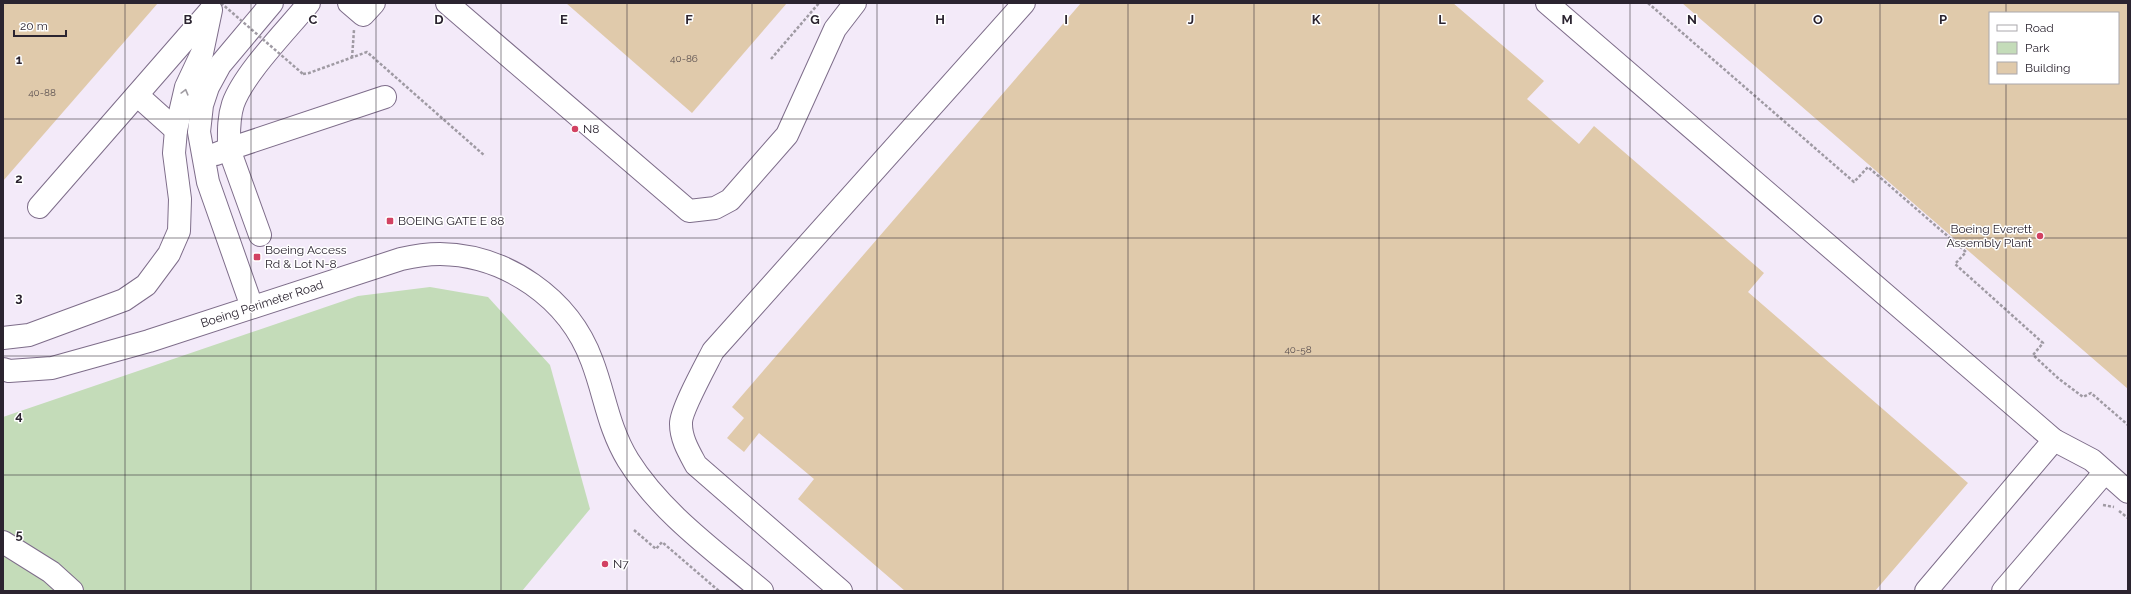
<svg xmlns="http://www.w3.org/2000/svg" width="2131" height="594" font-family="Raleway,sans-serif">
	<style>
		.built { fill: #f3eaf9; fill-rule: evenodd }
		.green { fill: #c4dcb9 }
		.building { fill: #e0caab; fill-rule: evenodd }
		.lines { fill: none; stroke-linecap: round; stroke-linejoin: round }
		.minor-casing { stroke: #7e6d8a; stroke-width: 24 }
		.path { stroke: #9f9aa3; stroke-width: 2.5; stroke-dasharray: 3 2; stroke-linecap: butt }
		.minor { stroke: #fff; stroke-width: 22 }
		.path-bridge { stroke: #9f9aa3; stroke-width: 2.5; stroke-dasharray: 3 2; stroke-linecap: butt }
		.oneway { stroke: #a09ca2 }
		.grid { fill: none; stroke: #2b2430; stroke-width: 1; stroke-opacity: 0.55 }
		.poi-dot { fill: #d24262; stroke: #fff; stroke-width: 1.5 }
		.labels { text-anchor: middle; stroke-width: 3; stroke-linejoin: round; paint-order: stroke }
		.number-label { font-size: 10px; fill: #584e4f }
		.poi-label { font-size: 12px; fill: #2b2430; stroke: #fff; text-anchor: start }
		.street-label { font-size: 12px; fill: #2b2430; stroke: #fff }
		.grid-label { font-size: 13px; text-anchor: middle; font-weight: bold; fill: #2b2430; stroke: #fff; stroke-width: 3; stroke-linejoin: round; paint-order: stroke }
	</style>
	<rect width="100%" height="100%" fill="#fbf7fe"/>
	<path class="built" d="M3 3H2128V591H192L3 424ZM1990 13H2118V83H1990Z"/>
	<path class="green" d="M430 287 488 297 550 365 590 509 522 591H3V417L358 296Z"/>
	<g class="building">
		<path d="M3 3H158L3 181Z"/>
		<path d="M566 3H787L692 113Z"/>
		<path d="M1081 3H1453L1544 81 1527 99 1579 144 1594 126 1764 273 1748 292 1968 483 1875 591H905L798 499 814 479 759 433 744 452 727 438 744 418 732 407Z"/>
		<path d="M1682 3H2128V389ZM1990 13H2118V83H1990Z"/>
	</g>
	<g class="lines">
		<defs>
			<g id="minor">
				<path d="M349 3 363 15 374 3"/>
				<path d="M447 3 689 211 715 208 730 200 787 135 835 29 855 3"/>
				<path d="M1547 3 2054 440 2092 460 2128 492"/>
				<path d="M137 95 176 130"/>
				<path d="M216 154 229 149C229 134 228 119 233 104 244 73 288 29 309 3"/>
				<path d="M39 207 210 11"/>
				<path d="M260 235 229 149 385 97"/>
				<path d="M252 307 208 182 199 132 202 105 208 87 220 65 272 3"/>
				<path d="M3 338 29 335 124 300 146 285 169 254 179 231 180 199 174 153 176 130 186 87 202 53 211 10"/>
				<path d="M3 369 9 371 52 368 149 341 401 259C414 256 427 254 440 254 506 255 569 298 592 361 605 395 608 427 628 460 661 513 715 551 762 591"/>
				<path d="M3 542 51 572 72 591"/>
				<path d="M841 591 696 465C689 452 681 439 681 424 680 412 706 365 713 351L1024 3"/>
				<path d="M1926 591 2054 440"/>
				<path d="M2003 591 2105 472"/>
			</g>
		</defs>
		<use href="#minor" class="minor-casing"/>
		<g class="path">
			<path d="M1648 3 1854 182 1868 167 1966 252 1955 264 2043 343 2033 355 2059 379 2083 397 2091 393 2128 425"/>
			<path d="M352 58 354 30"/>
			<path d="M771 59 819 3"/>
			<path d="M303 74 309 73 367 52 485 156"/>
			<path d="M2103 505 2114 507"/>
			<path d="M2119 511 2128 518"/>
			<path d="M634 530 656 549 662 542 719 591"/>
		</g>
		<use href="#minor" class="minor"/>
		<path class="path-bridge" d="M221 3 303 74"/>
	</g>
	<defs><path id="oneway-chevron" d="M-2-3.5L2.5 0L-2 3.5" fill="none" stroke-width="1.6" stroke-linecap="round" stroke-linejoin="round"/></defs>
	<use class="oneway" href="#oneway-chevron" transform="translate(185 92) rotate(-75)"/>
	<path class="grid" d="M125 3V591M251 3V591M376 3V591M501 3V591M627 3V591M752 3V591M877 3V591M1003 3V591M1128 3V591M1254 3V591M1379 3V591M1504 3V591M1630 3V591M1755 3V591M1880 3V591M2006 3V13M2006 83V591M3 119H2128M3 238H2128M3 356H2128M3 475H2128"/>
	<g class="poi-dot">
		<circle cx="575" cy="129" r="4"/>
		<rect x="386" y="217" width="8" height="8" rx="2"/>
		<circle cx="2040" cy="236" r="4"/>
		<rect x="253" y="253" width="8" height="8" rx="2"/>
		<circle cx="605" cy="564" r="4"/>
	</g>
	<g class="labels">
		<g class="number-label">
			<text x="684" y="62">40-86</text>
			<text x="42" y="96">40-88</text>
			<text x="1298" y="353">40-58</text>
		</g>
		<g class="poi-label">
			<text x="583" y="133">N8</text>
			<text x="398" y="225">BOEING GATE E 88</text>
			<text x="2032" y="233" text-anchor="end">Boeing Everett<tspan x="2032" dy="14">Assembly Plant</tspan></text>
			<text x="265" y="254">Boeing Access<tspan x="265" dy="14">Rd &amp; Lot N-8</tspan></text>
			<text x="613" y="568">N7</text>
		</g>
		<g class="street-label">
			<text transform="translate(262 304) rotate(-18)" y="4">Boeing Perimeter Road</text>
		</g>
	</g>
	<g class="grid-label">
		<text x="188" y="24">B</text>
		<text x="313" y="24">C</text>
		<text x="439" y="24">D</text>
		<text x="564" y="24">E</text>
		<text x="689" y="24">F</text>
		<text x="815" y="24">G</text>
		<text x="940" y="24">H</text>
		<text x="1066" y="24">I</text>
		<text x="1191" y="24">J</text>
		<text x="1316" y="24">K</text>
		<text x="1442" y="24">L</text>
		<text x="1567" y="24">M</text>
		<text x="1692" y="24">N</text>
		<text x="1818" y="24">O</text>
		<text x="1943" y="24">P</text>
		<text x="19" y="64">1</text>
		<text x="19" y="183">2</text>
		<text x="19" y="302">3</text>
		<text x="19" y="420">4</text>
		<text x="19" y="539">5</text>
	</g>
	<rect width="2131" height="594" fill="none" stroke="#2b2430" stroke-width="8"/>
	<rect x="1989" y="12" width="130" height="72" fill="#ffffff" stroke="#aaa7ac"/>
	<rect x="1997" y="25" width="20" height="6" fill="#ffffff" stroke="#aaa7ac"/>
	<text x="2025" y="32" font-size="12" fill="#2b2430">Road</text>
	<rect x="1997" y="42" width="20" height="12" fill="#c4dcb9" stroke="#aaa7ac"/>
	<text x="2025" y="52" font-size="12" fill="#2b2430">Park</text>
	<rect x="1997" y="62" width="20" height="12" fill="#e0caab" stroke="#aaa7ac"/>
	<text x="2025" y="72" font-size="12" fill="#2b2430">Building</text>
	<path d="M14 30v6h52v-6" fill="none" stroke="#2b2430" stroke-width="2"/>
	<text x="20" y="30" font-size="12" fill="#2b2430" stroke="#ffffff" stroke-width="3" paint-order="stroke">20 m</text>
</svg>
